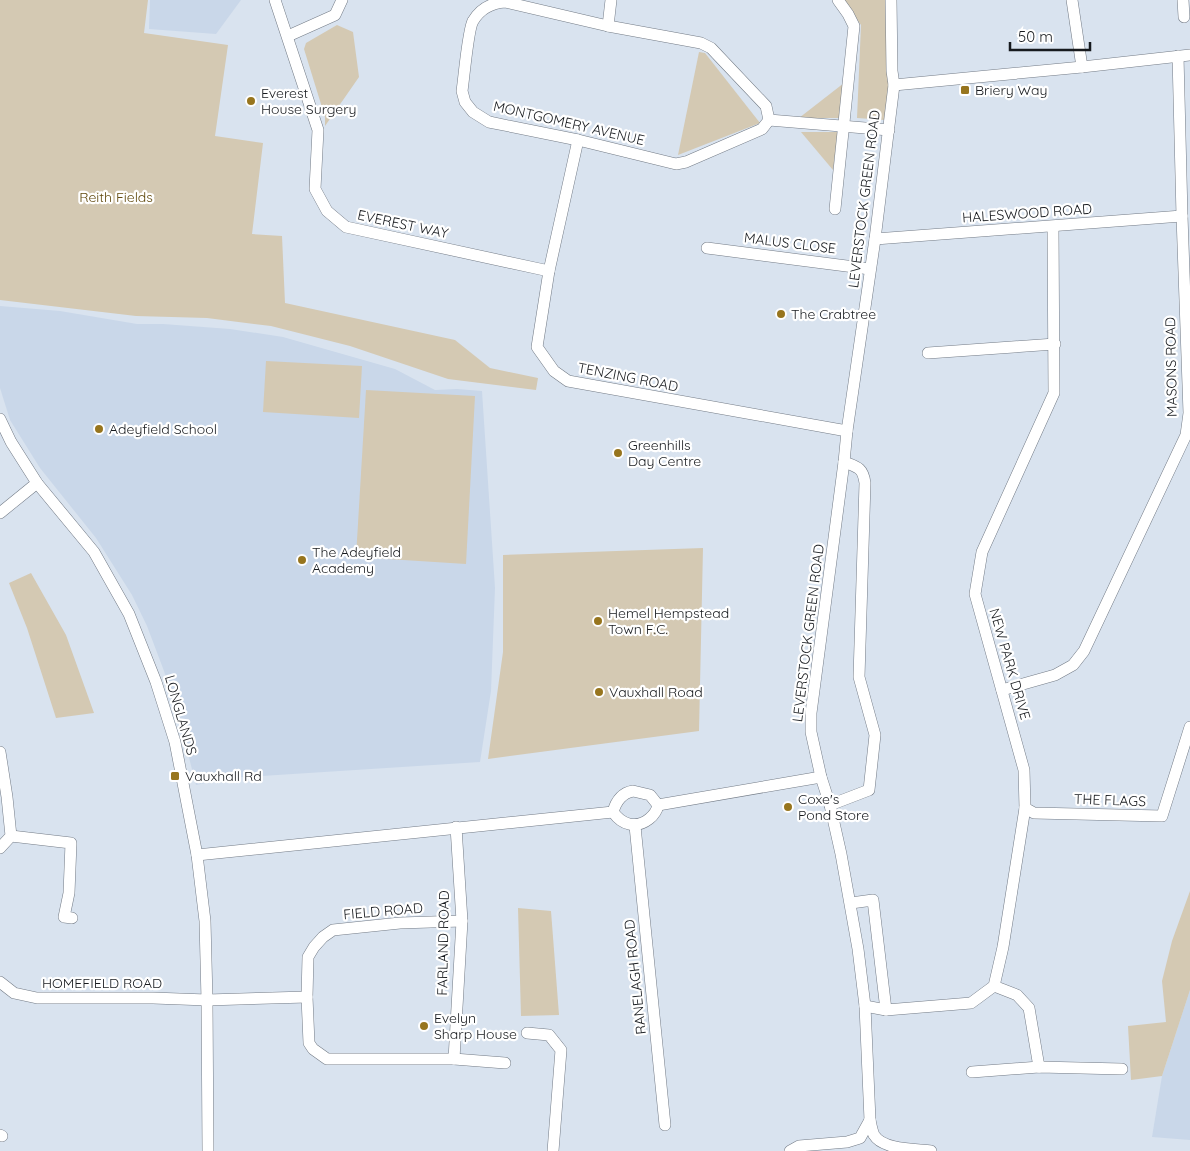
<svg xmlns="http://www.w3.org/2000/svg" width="1190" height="1151" font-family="Quicksand,sans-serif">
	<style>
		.built { fill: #c9d7e9 }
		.green { fill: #d4c9b3 }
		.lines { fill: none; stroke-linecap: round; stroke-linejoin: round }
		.minor-casing { stroke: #737b86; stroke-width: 12 }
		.minor { stroke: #fff; stroke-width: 11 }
		.poi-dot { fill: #97751e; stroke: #fff; stroke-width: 2 }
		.labels { text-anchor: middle; stroke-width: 4.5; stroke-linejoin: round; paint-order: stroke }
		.poi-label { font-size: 14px; fill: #171a1e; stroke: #fff; text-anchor: start }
		.street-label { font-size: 14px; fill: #171a1e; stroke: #fff }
		.park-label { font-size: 14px; fill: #61490d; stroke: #fff }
	</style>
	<rect width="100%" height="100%" fill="#d9e3ef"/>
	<g class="built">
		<path d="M150 0H241L216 34 149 29Z"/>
		<path d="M0 306 60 311 137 324H163L230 329 283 337 395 369 435 390 457 389 482 391 495 588 491 691 480 762 229 778 196 785 182 730 164 671 147 626 132 595 96 538 40 468 10 420 0 388Z"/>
		<path d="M1190 990V1140L1152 1137 1162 1076Z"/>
	</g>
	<g class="green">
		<path d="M0 0H148L144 33 228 45 215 136 263 143 252 234 282 236 285 303 455 340 490 368 538 378 536 390 448 379 350 346 271 326 207 318 136 316 0 300Z"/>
		<path d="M843 0H886L891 87 885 120 857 118 861 25Z"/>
		<path d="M337 25 353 32 359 77 325 126V117L304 49 306 43Z"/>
		<path d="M699 52 705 53 760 123 678 155Z"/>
		<path d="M844 83 840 118H799Z"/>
		<path d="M801 132H838L833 170Z"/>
		<path d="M266 361 362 366 359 418 263 412Z"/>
		<path d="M366 390 475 396 466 564 356 557Z"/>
		<path d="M703 548 699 731 488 759 503 652V555Z"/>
		<path d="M31 573 66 635 94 713 56 718 27 628 9 583Z"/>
		<path d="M1190 891V990L1162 1076 1131 1080 1128 1026 1166 1022 1162 981 1172 941Z"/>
		<path d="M518 908 551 911 559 1015 521 1016Z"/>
	</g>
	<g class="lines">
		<defs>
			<g id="minor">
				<path d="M275 0 318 130 315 189 327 211 346 227 549 271"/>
				<path d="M891 0 892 71 894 85 875 239 847 431 844 462 811 713V732L821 777 830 805 841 854 858 949 865 1006 870 1120C871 1125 872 1131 874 1135 883 1150 916 1149 931 1151"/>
				<path d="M1072 0 1082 67"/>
				<path d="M1183 0 1184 17"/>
				<path d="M505 2 608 26 701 43 711 48 766 106 769 120 762 129 686 162 676 164 578 140 489 122 473 112 465 102 462 91C464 78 468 29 473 21 480 9 491 3 505 2Z"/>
				<path d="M608 26 611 0"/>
				<path d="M288 36 335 15 342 0"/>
				<path d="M894 85 1082 67 1190 55"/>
				<path d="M769 120 889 130"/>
				<path d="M578 140 549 271 537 347 554 371 568 381 847 431"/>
				<path d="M835 209 854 26 848 14 838 0"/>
				<path d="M875 239 1182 216"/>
				<path d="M707 248 870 269"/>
				<path d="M928 353 1055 344"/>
				<path d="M0 419 11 442 37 483 94 552 129 614 156 682 175 742 197 855 205 921 207 1000 208 1151"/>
				<path d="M0 513 37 483"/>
				<path d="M1002 690 1055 675 1073 665 1084 651 1186 435 1189 413 1182 216 1178 56"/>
				<path d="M0 752 7 797 11 836 0 848"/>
				<path d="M633 791 650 795 658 805C657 811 654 815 649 819 636 829 622 825 613 812 616 801 622 793 633 791Z"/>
				<path d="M658 805 821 777"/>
				<path d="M830 805 869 790 875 735 859 677 865 483C863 468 858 467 844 462"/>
				<path d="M1025 808 1034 813 1162 816 1190 727"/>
				<path d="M635 826 665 1125"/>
				<path d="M11 836 71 843 69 893 64 917 72 918"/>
				<path d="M197 855 613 812"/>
				<path d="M851 903 873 900 886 1010"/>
				<path d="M0 982 14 993 37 998H153L207 1000 307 997 308 957 314 947 323 937 333 930 400 923 462 921"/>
				<path d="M994 986 1017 995 1029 1008 1039 1067"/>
				<path d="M307 997 309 1043 313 1049 327 1059H454L505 1063"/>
				<path d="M865 1006 886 1010 971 1003 994 986 1003 947 1025 808 1024 770 975 594 982 552 1054 393 1053 227"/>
				<path d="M527 1033 549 1035 561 1050 553 1151"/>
				<path d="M454 1059 462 921 456 827"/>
				<path d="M972 1072 1039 1067 1122 1069"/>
				<path d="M0 1135 2 1136"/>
				<path d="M790 1151 799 1146 847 1142 860 1138 870 1120"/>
			</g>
		</defs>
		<use href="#minor" class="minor-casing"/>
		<use href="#minor" class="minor"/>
	</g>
	<g class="poi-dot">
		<rect x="960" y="85" width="10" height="10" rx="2.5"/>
		<circle cx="251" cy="101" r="5"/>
		<circle cx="781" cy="314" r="5"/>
		<circle cx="99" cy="429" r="5"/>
		<circle cx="618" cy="453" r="5"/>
		<circle cx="302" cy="560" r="5"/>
		<circle cx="598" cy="621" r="5"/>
		<circle cx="599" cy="692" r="5"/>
		<rect x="170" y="771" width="10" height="10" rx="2.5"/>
		<circle cx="788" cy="807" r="5"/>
		<circle cx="424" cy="1026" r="5"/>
	</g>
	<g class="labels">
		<g class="poi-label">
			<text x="975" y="95">Briery Way</text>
			<text x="261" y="98">Everest<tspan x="261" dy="16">House Surgery</tspan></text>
			<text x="791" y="319">The Crabtree</text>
			<text x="109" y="434">Adeyfield School</text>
			<text x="628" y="450">Greenhills<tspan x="628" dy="16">Day Centre</tspan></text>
			<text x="312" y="557">The Adeyfield<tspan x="312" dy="16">Academy</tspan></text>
			<text x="608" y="618">Hemel Hempstead<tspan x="608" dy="16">Town F.C.</tspan></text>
			<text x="609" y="697">Vauxhall Road</text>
			<text x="185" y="781">Vauxhall Rd</text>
			<text x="798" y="804">Coxe's<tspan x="798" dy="16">Pond Store</tspan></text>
			<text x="434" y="1023">Evelyn<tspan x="434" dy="16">Sharp House</tspan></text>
		</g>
		<g class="street-label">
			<text transform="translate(569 123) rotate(13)" y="5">MONTGOMERY AVENUE</text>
			<text transform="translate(864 199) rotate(-83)" y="5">LEVERSTOCK GREEN ROAD</text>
			<text transform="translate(1027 213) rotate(-4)" y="5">HALESWOOD ROAD</text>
			<text transform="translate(403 224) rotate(12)" y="5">EVEREST WAY</text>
			<text transform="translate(790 243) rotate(7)" y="5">MALUS CLOSE</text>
			<text transform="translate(1171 367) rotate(-91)" y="5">MASONS ROAD</text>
			<text transform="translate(628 377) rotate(11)" y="5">TENZING ROAD</text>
			<text transform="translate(808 633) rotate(-83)" y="5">LEVERSTOCK GREEN ROAD</text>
			<text transform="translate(1010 664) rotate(74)" y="5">NEW PARK DRIVE</text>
			<text transform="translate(181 715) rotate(74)" y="5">LONGLANDS</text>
			<text transform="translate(1110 800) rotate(2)" y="5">THE FLAGS</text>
			<text transform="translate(383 911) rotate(-5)" y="5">FIELD ROAD</text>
			<text transform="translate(443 943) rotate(-89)" y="5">FARLAND ROAD</text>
			<text transform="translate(635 977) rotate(-96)" y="5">RANELAGH ROAD</text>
			<text x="102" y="988">HOMEFIELD ROAD</text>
		</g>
		<g class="park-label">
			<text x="116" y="202">Reith Fields</text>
		</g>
	</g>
	<path d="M1010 42v8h80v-8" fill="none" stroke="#171a1e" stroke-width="2.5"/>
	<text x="1018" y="42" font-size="15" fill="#171a1e" stroke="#ffffff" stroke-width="4" paint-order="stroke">50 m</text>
</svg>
